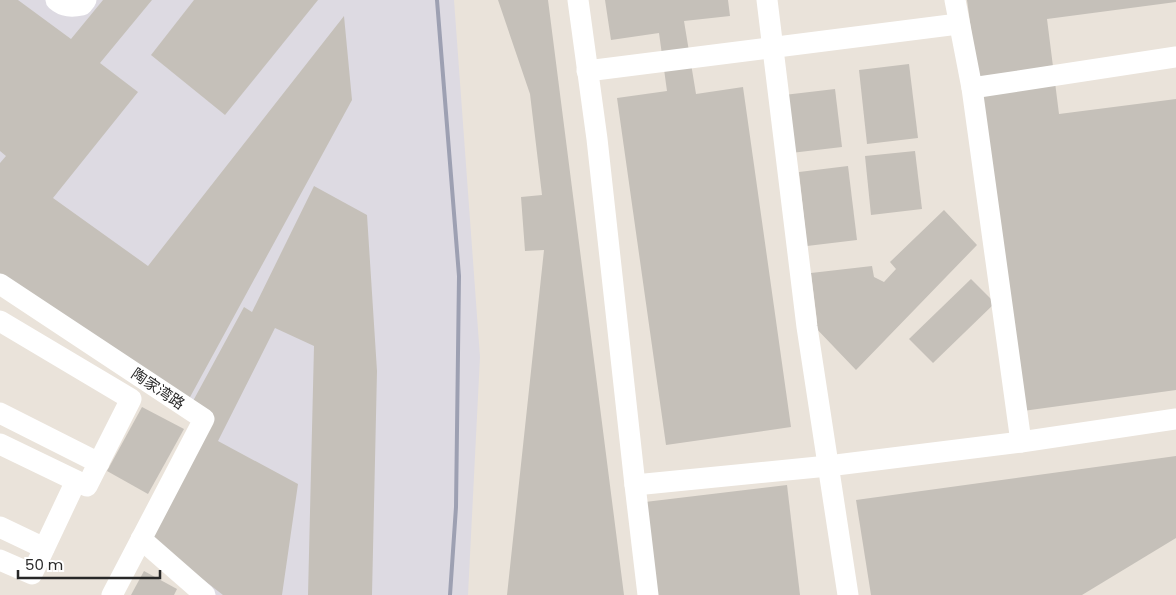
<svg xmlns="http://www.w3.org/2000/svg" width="1176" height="595" font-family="Poppins,'Noto Sans SC',sans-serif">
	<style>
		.industrial { fill: #dddae2 }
		.building { fill: #c5c0b9 }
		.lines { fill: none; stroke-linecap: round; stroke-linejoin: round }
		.minor { stroke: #fff; stroke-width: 21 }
		.rail { stroke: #9da0b2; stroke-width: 4 }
		.labels { text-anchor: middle; stroke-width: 4; stroke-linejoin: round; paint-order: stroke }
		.street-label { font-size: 15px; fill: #282828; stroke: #fff }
	</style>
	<rect width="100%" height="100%" fill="#eae3da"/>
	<path class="industrial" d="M0 0H454L480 357 468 595H205L204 419 0 284Z"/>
	<g class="building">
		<path d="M0 0H18L71 39 103 0H152L100 63 138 92 53 198 148 266 344 16 352 100 189 399 0 274V163L6 156 0 151Z"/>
		<path d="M194 0H318L225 115 151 55Z"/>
		<path d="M498 0H548L624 595H507L544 250 525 251 521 197 542 195 530 94Z"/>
		<path d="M605 0H728L730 16 684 21 696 94 743 87 791 427 666 445 617 98 667 91 659 33 611 40Z"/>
		<path d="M967 0H1176V2L1047 19 1059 114 1176 99V390L1023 411Z"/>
		<path d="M909 64 918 138 867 144 859 70Z"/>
		<path d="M835 89 842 147 791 153 784 95Z"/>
		<path d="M915 151 922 209 871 215 865 156Z"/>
		<path d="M848 166 857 240 807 246 799 172Z"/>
		<path d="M314 186 367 215 377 371 372 595H308L314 346 275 328 218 441 298 484 282 595H223L148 537 212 413 193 401 244 307 252 312Z"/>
		<path d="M944 210 977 245 856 370 812 324 817 321 811 273 872 266 874 277 884 282 896 269 890 262Z"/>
		<path d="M971 279 995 303 933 363 909 339Z"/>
		<path d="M142 407 184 429 148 494 107 471Z"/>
		<path d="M1176 456V538L1082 595H871L856 500Z"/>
		<path d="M787 485 800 595H656L645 502Z"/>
		<path d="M144 571 177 589 174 595H131Z"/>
	</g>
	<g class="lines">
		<g class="minor">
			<path d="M56 0C64 7 72 7 82 5L86 0"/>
			<path d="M578 0 597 139 635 485 828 466 1021 442 1176 419"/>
			<path d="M767 0 807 327 848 595"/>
			<path d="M955 0 972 88 1021 442"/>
			<path d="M587 71 958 24"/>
			<path d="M972 88 1176 57"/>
			<path d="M0 284 204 419 112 595"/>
			<path d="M0 321 131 399 87 486 0 444"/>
			<path d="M0 413 99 463"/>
			<path d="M635 485 648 595"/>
			<path d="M0 527 44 548"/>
			<path d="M141 539 205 595"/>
			<path d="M0 560 32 574 76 481"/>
		</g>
		<path class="rail" d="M437 0 459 276 456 507 450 595"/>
	</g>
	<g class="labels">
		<g class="street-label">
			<text transform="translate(158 389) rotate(34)" y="5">陶家湾路</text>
		</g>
	</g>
	<path d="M18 570v8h142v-8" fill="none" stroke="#282828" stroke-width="2.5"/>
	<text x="25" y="570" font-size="15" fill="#282828" stroke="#ffffff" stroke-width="4" paint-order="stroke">50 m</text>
</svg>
